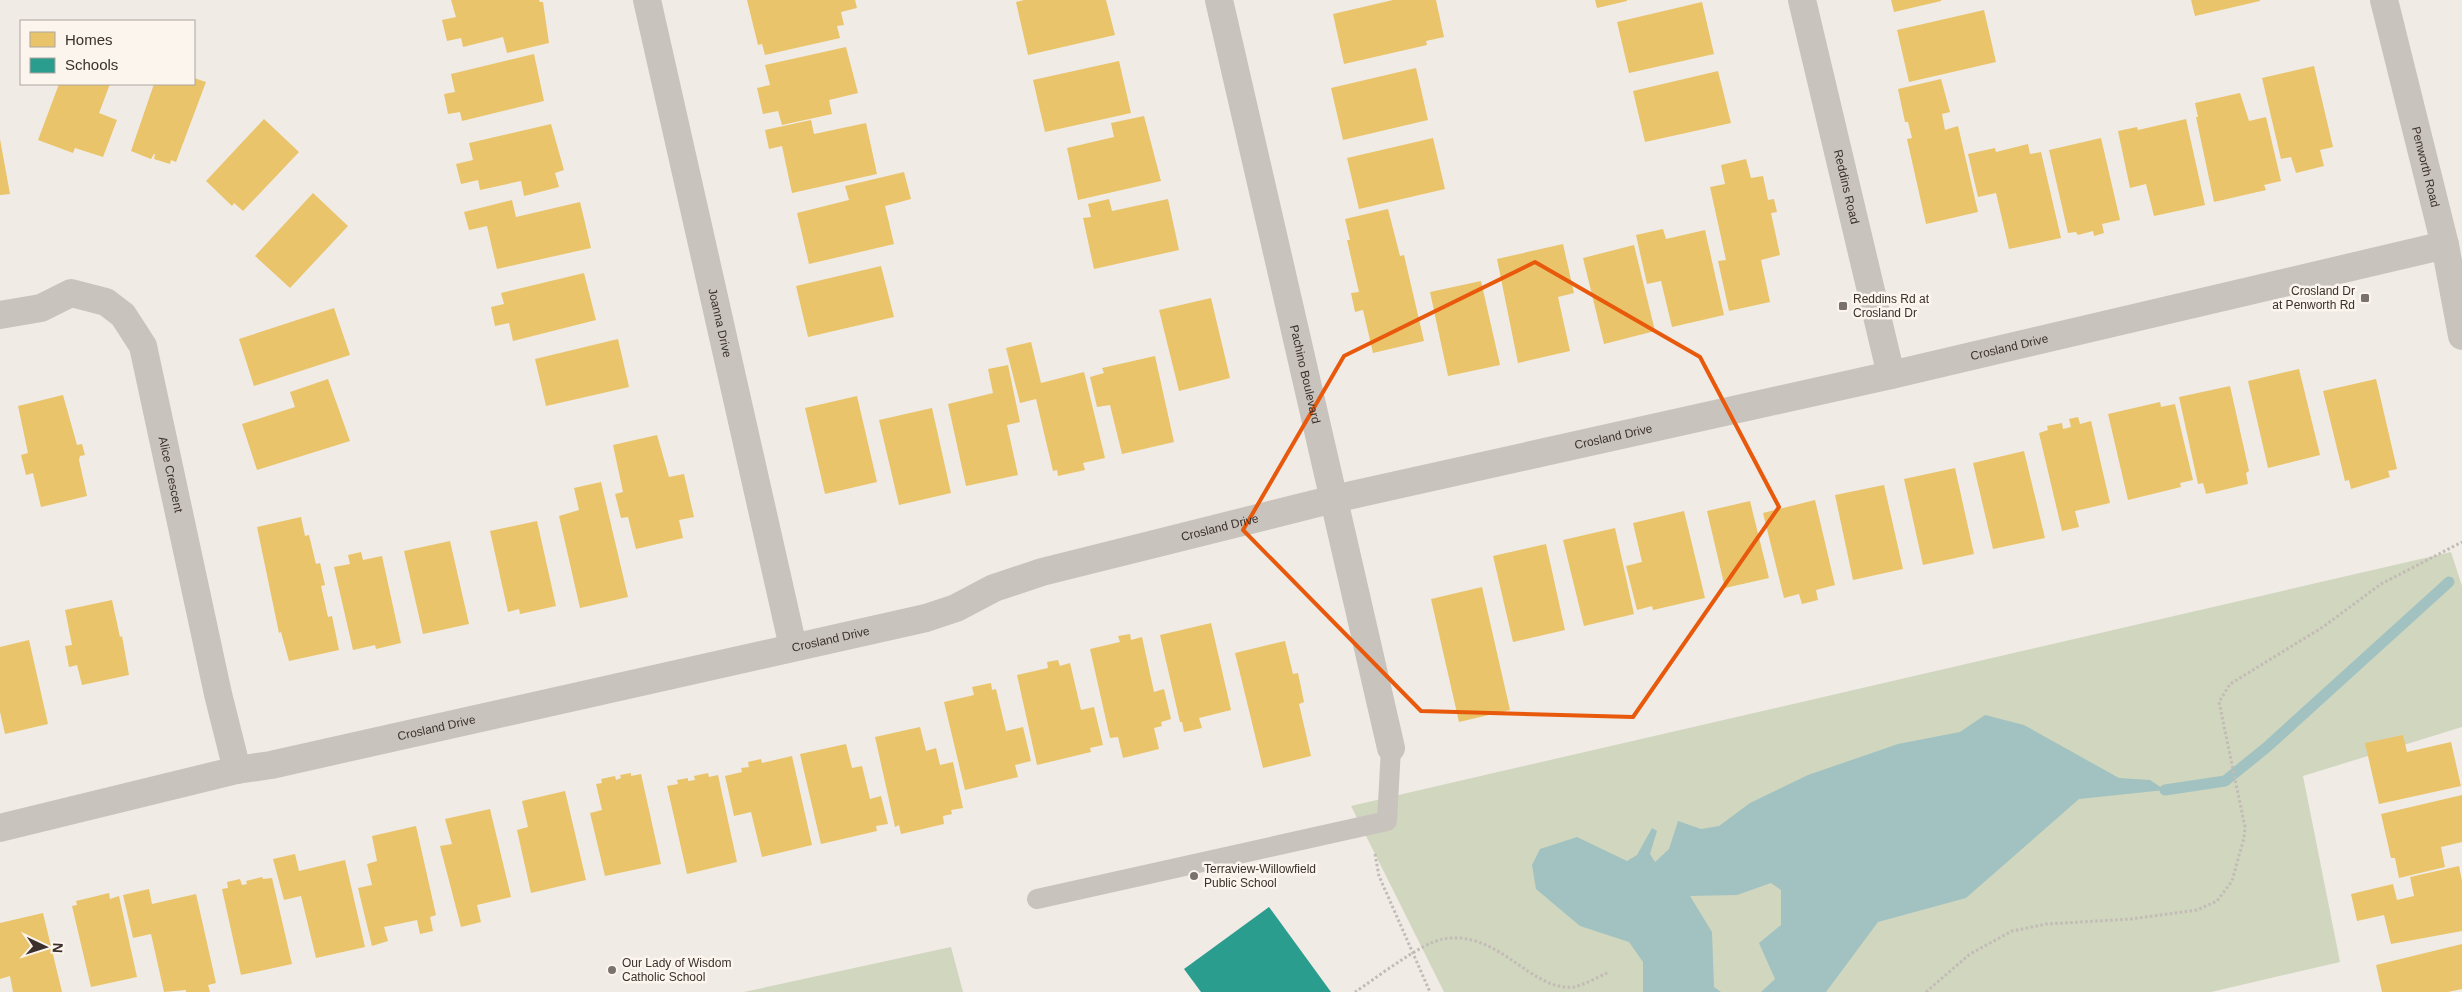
<svg xmlns="http://www.w3.org/2000/svg" width="2462" height="992" font-family="Helvetica,sans-serif">
	<style>
		.green { fill: #d1d6bf }
		.water { fill: #a1c2c1 }
		.homes { fill: #e9c46a }
		.schools { fill: #2a9d8f }
		.lines { fill: none; stroke-linecap: round; stroke-linejoin: round }
		.stream { stroke: #a1c2c1; stroke-width: 11 }
		.path { stroke: #c2bbb6; stroke-width: 3; stroke-dasharray: 2.5 2.5; stroke-linecap: butt }
		.lane { stroke: #c9c3be; stroke-width: 20 }
		.street { stroke: #c9c3be; stroke-width: 28 }
		.marked { fill: none; stroke: #e8590c; stroke-width: 4; stroke-linejoin: round }
		.poi-dot { fill: #7a716c; stroke: #fbf5ee; stroke-width: 2 }
		.labels { text-anchor: middle; stroke-width: 5; stroke-linejoin: round; paint-order: stroke }
		.street-label { font-size: 12px; fill: #3b302b; stroke: #fbf5ee }
		.poi-label { font-size: 12px; fill: #3b302b; stroke: #fbf5ee; text-anchor: start }
	</style>
	<rect width="100%" height="100%" fill="#f0ebe5"/>
	<g class="green">
		<path d="M2451 552 2462 586V727L2303 776 2340 962 2211 992H1444L1351 806Z"/>
		<path d="M951 947 963 992H744Z"/>
	</g>
	<path class="water" d="M1985 715 2024 725 2119 778 2150 780 2165 790 2079 799 1966 898 1878 922 1826 992H1761L1775 979 1759 943 1781 925V890L1771 883 1737 895 1690 896 1712 932 1714 987 1721 992H1643V962L1629 942 1580 926 1536 889 1532 865 1540 849 1577 837 1627 861 1637 855 1652 828 1657 831 1650 854 1655 862 1669 849 1678 821 1701 829 1719 826 1750 803 1808 775 1898 744 1960 732Z"/>
	<g class="homes">
		<path d="M451 0H539L540 2H543L549 43 507 53 503 37 463 47 461 38 447 41 442 20 456 17Z"/>
		<path d="M747 0H855L857 8 841 12 844 25 837 26 840 38 765 55 762 44 758 45Z"/>
		<path d="M1024 0H1106L1115 35 1028 55 1016 2Z"/>
		<path d="M1393 0H1436L1444 37 1426 41 1427 45 1344 64 1333 14Z"/>
		<path d="M1595 0H1627V1L1597 8Z"/>
		<path d="M1891 0H1941V1L1894 12Z"/>
		<path d="M2191 0H2260V1L2195 16Z"/>
		<path d="M1702 2 1714 54 1629 73 1617 22Z"/>
		<path d="M1984 10 1996 62 1909 82 1897 30Z"/>
		<path d="M846 47 858 93 829 100 832 114 782 125 778 111 763 114 757 88 770 85 765 65Z"/>
		<path d="M534 54 544 101 462 121 460 112 448 114 444 94 455 92 451 74Z"/>
		<path d="M1119 61 1131 113 1045 132 1033 80Z"/>
		<path d="M2314 66 2333 147 2320 150 2324 166 2296 173 2291 157 2281 159 2262 78Z"/>
		<path d="M1416 68 1428 120 1343 140 1331 88Z"/>
		<path d="M1718 71 1731 123 1645 142 1633 91Z"/>
		<path d="M194 78 206 82 176 162 171 160 170 164 154 159 155 154H154L151 159 131 151 154 84H194Z"/>
		<path d="M1941 79 1950 112 1942 114 1945 130 1958 126 1978 212 1926 224 1907 139 1912 138 1908 122H1905L1898 89Z"/>
		<path d="M59 84H110L99 113 117 120 103 157 75 148 73 153 38 140Z"/>
		<path d="M2240 93 2249 121 2266 117 2281 181 2264 185 2266 190 2214 202 2196 117H2198L2195 103Z"/>
		<path d="M1144 116 1161 181 1078 200 1067 148 1114 137 1111 123Z"/>
		<path d="M264 119 299 152 243 211 234 203 232 206 206 181Z"/>
		<path d="M2186 119 2205 205 2154 216 2146 184 2130 188 2118 131 2137 127 2138 130Z"/>
		<path d="M811 120 814 134 866 123 877 174 792 193 782 146 769 149 765 130Z"/>
		<path d="M551 124 564 170 555 173 559 187 524 196 521 181 480 190 478 180 461 184 456 164 473 160 469 143Z"/>
		<path d="M1433 138 1445 189 1359 209 1347 158Z"/>
		<path d="M2101 138 2120 220 2102 224 2104 233 2094 236 2093 231 2078 235 2076 232 2068 233 2049 150Z"/>
		<path d="M0 139 10 194 0 195Z"/>
		<path d="M2028 144 2030 154 2041 152 2061 238 2009 249 1996 193 1978 197 1968 154 1995 148 1996 152Z"/>
		<path d="M1746 159 1751 178 1763 176 1768 200 1774 199 1777 212 1771 213 1780 255 1761 260 1770 302 1729 311 1718 261 1726 260 1710 187 1725 184 1721 165Z"/>
		<path d="M904 172 911 199 885 206 894 244 809 264 797 213 849 200 845 186Z"/>
		<path d="M313 193 348 226 290 288 255 256Z"/>
		<path d="M1109 199 1112 211 1168 199 1179 250 1094 269 1083 218 1091 217 1088 204Z"/>
		<path d="M512 200 516 217 580 202 591 248 497 269 487 226 469 230 464 212Z"/>
		<path d="M1388 209 1400 256 1404 255 1424 341 1373 353 1363 310 1355 312 1351 293 1359 292 1347 240H1350L1345 219Z"/>
		<path d="M1663 229 1666 239 1705 230 1724 315 1672 327 1661 281 1647 284 1636 235Z"/>
		<path d="M1563 244 1574 293 1558 297 1570 351 1518 363 1497 259Z"/>
		<path d="M1634 245 1655 331 1604 344 1583 258Z"/>
		<path d="M881 266 894 317 808 337 796 286Z"/>
		<path d="M584 273 596 320 513 341 509 323 495 326 491 307 504 304 501 293Z"/>
		<path d="M1481 281 1500 365 1448 376 1430 292Z"/>
		<path d="M1211 298 1230 378 1179 391 1159 310Z"/>
		<path d="M334 308 350 355 254 386 239 339Z"/>
		<path d="M618 339 629 387 546 406 535 359Z"/>
		<path d="M1031 342 1041 383 1084 372 1105 458 1083 463 1085 470 1058 476 1057 470 1053 471 1036 399 1020 403 1006 348Z"/>
		<path d="M1155 356 1174 442 1122 454 1110 405 1097 407 1090 377 1104 373 1102 368Z"/>
		<path d="M1008 365 1020 422 1007 425 1018 475 966 486 948 404 993 393 988 369Z"/>
		<path d="M2299 369 2320 455 2268 468 2248 381Z"/>
		<path d="M328 379 350 441 257 470 242 424 295 407 290 392Z"/>
		<path d="M2376 379 2397 469 2388 471 2390 477 2351 489 2349 480 2345 481 2323 391Z"/>
		<path d="M2230 386 2249 471 2246 473 2248 484 2206 494 2203 483 2198 484 2179 397Z"/>
		<path d="M63 395 77 445 82 444 85 455 80 456 79 460 87 496 41 507 33 473 26 475 21 455 28 453 18 406Z"/>
		<path d="M857 396 877 482 825 494 805 408Z"/>
		<path d="M2160 402 2161 407 2175 404 2193 480 2180 483 2181 487 2128 500 2108 414Z"/>
		<path d="M932 408 951 493 899 505 879 420Z"/>
		<path d="M2078 417 2080 424 2091 421 2110 503 2075 511 2079 527 2062 531 2039 433 2048 430 2047 426 2062 423 2063 429 2071 427 2069 419Z"/>
		<path d="M657 435 669 477 684 474 694 517 679 520 683 538 636 549 628 517 621 518 615 494 623 492 613 445Z"/>
		<path d="M2024 451 2045 538 1993 549 1973 463Z"/>
		<path d="M1955 468 1974 554 1923 565 1904 479Z"/>
		<path d="M601 482 628 597 580 608 559 516 579 510 574 488Z"/>
		<path d="M1884 485 1903 569 1853 580 1835 495Z"/>
		<path d="M1815 500 1835 585 1816 590 1818 600 1802 604 1799 594 1784 598 1763 513Z"/>
		<path d="M1750 501 1769 578 1725 588 1707 511Z"/>
		<path d="M1684 511 1705 598 1653 610 1652 606 1637 610 1626 566 1642 562 1633 523Z"/>
		<path d="M301 517 305 536 309 535 316 564 320 563 325 585 321 586 328 617 332 616 339 650 289 661 281 632 279 633 257 527Z"/>
		<path d="M537 521 556 606 520 614 519 609 508 612 490 531Z"/>
		<path d="M1615 528 1634 614 1584 626 1563 540Z"/>
		<path d="M450 541 469 624 423 634 404 551Z"/>
		<path d="M1546 544 1565 630 1513 642 1493 556Z"/>
		<path d="M361 552 363 560 382 556 401 643 376 649 375 645 353 650 334 567 350 564 348 555Z"/>
		<path d="M1482 587 1510 710 1459 722 1431 599Z"/>
		<path d="M112 600 120 637 122 636 129 675 82 685 77 665 69 667 65 646 72 645 65 610Z"/>
		<path d="M1211 623 1231 710 1199 718 1202 728 1184 732 1182 722H1180L1160 635Z"/>
		<path d="M1130 634 1131 640 1142 637 1154 692 1164 689 1171 719 1161 722 1162 726 1154 728 1159 749 1123 758 1118 737 1110 738 1090 649 1120 642 1118 636Z"/>
		<path d="M29 640 48 724 5 734 0 712V647Z"/>
		<path d="M1285 641 1293 674 1298 673 1304 702 1299 704 1311 756 1263 768 1235 653Z"/>
		<path d="M1058 660 1060 666 1070 663 1081 710 1094 707 1103 745 1090 748 1091 752 1037 765 1017 675 1048 668 1047 662Z"/>
		<path d="M991 683 992 690 996 689 1006 731 1023 727 1031 761 1015 765 1018 777 965 790 944 702 974 695 972 687Z"/>
		<path d="M920 727 926 751 936 748 940 765 953 762 963 808 951 810 952 814 943 816 944 824 901 834 899 825 895 827 875 737Z"/>
		<path d="M2403 735 2407 752 2451 742 2461 786 2379 804 2365 743Z"/>
		<path d="M846 744 852 768 862 766 870 799 881 796 888 824 876 826 877 831 821 844 800 754Z"/>
		<path d="M792 756 812 845 762 857 751 812 734 816 725 776 742 772 741 768 749 767 748 762 761 759 762 763Z"/>
		<path d="M631 773V776L641 774 661 864 605 876 590 813 602 810 596 784 602 783 601 779 615 776 616 780 621 778 620 775Z"/>
		<path d="M708 773 709 777 718 775 737 862 687 874 667 786 678 784 677 780 688 778V781L695 780 694 776Z"/>
		<path d="M565 791 586 880 531 893 517 830 528 827 522 801Z"/>
		<path d="M2462 795V842L2441 847 2445 867 2399 878 2395 858H2391L2381 814Z"/>
		<path d="M490 809 511 897 477 905 481 922 461 927 440 846 452 844 445 819Z"/>
		<path d="M416 826 436 915 430 917 433 931 420 934 417 920 384 927 388 941 372 946 358 888 372 885 367 864 377 861 372 836Z"/>
		<path d="M295 854 299 871 345 860 365 947 316 958 301 896 284 900 273 859Z"/>
		<path d="M2459 866 2462 881V931L2391 944 2384 915 2357 921 2351 894 2393 884 2397 900 2414 896 2410 877Z"/>
		<path d="M262 877 263 879 272 878 292 964 241 975 222 889 228 888 227 882 240 879 242 885 247 884 246 881Z"/>
		<path d="M149 889 152 904 196 894 216 983 208 985 210 992H186V990L164 992 151 934 133 938 123 895Z"/>
		<path d="M109 893 110 899 119 896 137 977 91 987 72 906 77 905 76 901Z"/>
		<path d="M43 913 62 992H13L10 976 0 979V923Z"/>
		<path d="M2462 944V989L2448 992H2382L2376 965Z"/>
	</g>
	<path class="schools" d="M1269 907 1331 992H1201L1184 969Z"/>
	<g class="lines">
		<path class="stream" d="M2165 790 2225 781 2267 747 2449 582"/>
		<g class="path">
			<path d="M1375 854 1379 876 1430 992"/>
			<path d="M1355 992C1375 979 1421 943 1443 939 1499 929 1531 992 1574 987 1586 984 1598 977 1609 972"/>
			<path d="M1926 992 1970 954 2012 931 2046 924 2131 919 2197 910 2217 901 2232 881 2244 838 2245 827 2219 702 2230 684 2323 627 2381 584 2462 542"/>
		</g>
		<path class="lane" d="M1037 899 1387 821 1391 748"/>
		<g class="street">
			<path id="s1" d="M647 0 793 647"/>
			<path id="s2" d="M1219 0 1391 748"/>
			<path id="s3" d="M1802 0 1891 375"/>
			<path id="s4" d="M2384 0 2445 245 2462 336"/>
			<path id="s5" d="M0 315 41 308 71 293 106 302 123 315 143 346 218 694 237 770"/>
			<path id="s6" d="M0 828 237 770 271 765 926 618 956 608 994 588 1042 572 1334 499 1891 375 2445 245"/>
		</g>
	</g>
	<path class="marked" d="M1535 262 1700 357 1779 507 1633 717 1421 711 1243 530 1344 356Z"/>
	<g class="poi-dot">
		<rect x="2360" y="293" width="10" height="10" rx="2.5"/>
		<rect x="1838" y="301" width="10" height="10" rx="2.5"/>
		<circle cx="1194" cy="876" r="5"/>
		<circle cx="612" cy="970" r="5"/>
	</g>
	<g class="labels">
		<g class="street-label">
			<text dy="4" stroke="none"><textPath href="#s4" startOffset="172">Penworth Road</textPath></text>
			<text dy="4" stroke="none"><textPath href="#s3" startOffset="192">Reddins Road</textPath></text>
			<text dy="4" stroke="none"><textPath href="#s1" startOffset="331">Joanna Drive</textPath></text>
			<text dy="4" stroke="none"><textPath href="#s6" startOffset="2068">Crosland Drive</textPath></text>
			<text dy="4" stroke="none"><textPath href="#s2" startOffset="384">Pachino Boulevard</textPath></text>
			<text dy="4" stroke="none"><textPath href="#s6" startOffset="1662">Crosland Drive</textPath></text>
			<text dy="4" stroke="none"><textPath href="#s5" startOffset="301">Alice Crescent</textPath></text>
			<text dy="4" stroke="none"><textPath href="#s6" startOffset="1258">Crosland Drive</textPath></text>
			<text dy="4" stroke="none"><textPath href="#s6" startOffset="852">Crosland Drive</textPath></text>
			<text dy="4" stroke="none"><textPath href="#s6" startOffset="448">Crosland Drive</textPath></text>
		</g>
		<g class="poi-label">
			<text x="2355" y="295" text-anchor="end">Crosland Dr<tspan x="2355" dy="14">at Penworth Rd</tspan></text>
			<text x="1853" y="303">Reddins Rd at<tspan x="1853" dy="14">Crosland Dr</tspan></text>
			<text x="1204" y="873">Terraview-Willowfield<tspan x="1204" dy="14">Public School</tspan></text>
			<text x="622" y="967">Our Lady of Wisdom<tspan x="622" dy="14">Catholic School</tspan></text>
		</g>
	</g>
	<rect x="20" y="20" width="175" height="65" fill="#fbf5ee" stroke="#aea6a0"/>
	<rect x="30" y="32" width="25" height="15" fill="#e9c46a" stroke="#aea6a0"/>
	<text x="65" y="45" font-size="15" fill="#3b302b">Homes</text>
	<rect x="30" y="58" width="25" height="15" fill="#2a9d8f" stroke="#aea6a0"/>
	<text x="65" y="70" font-size="15" fill="#3b302b">Schools</text>
	<g transform="translate(45 947) rotate(94)" stroke="#fbf5ee" stroke-width="4" paint-order="stroke">
	<path d="M0-4L9 19L0 12L-9 19Z" fill="#3b302b"/>
	<text y="-8" font-size="14" font-weight="bold" text-anchor="middle" fill="#3b302b">N</text>
	</g>
</svg>
